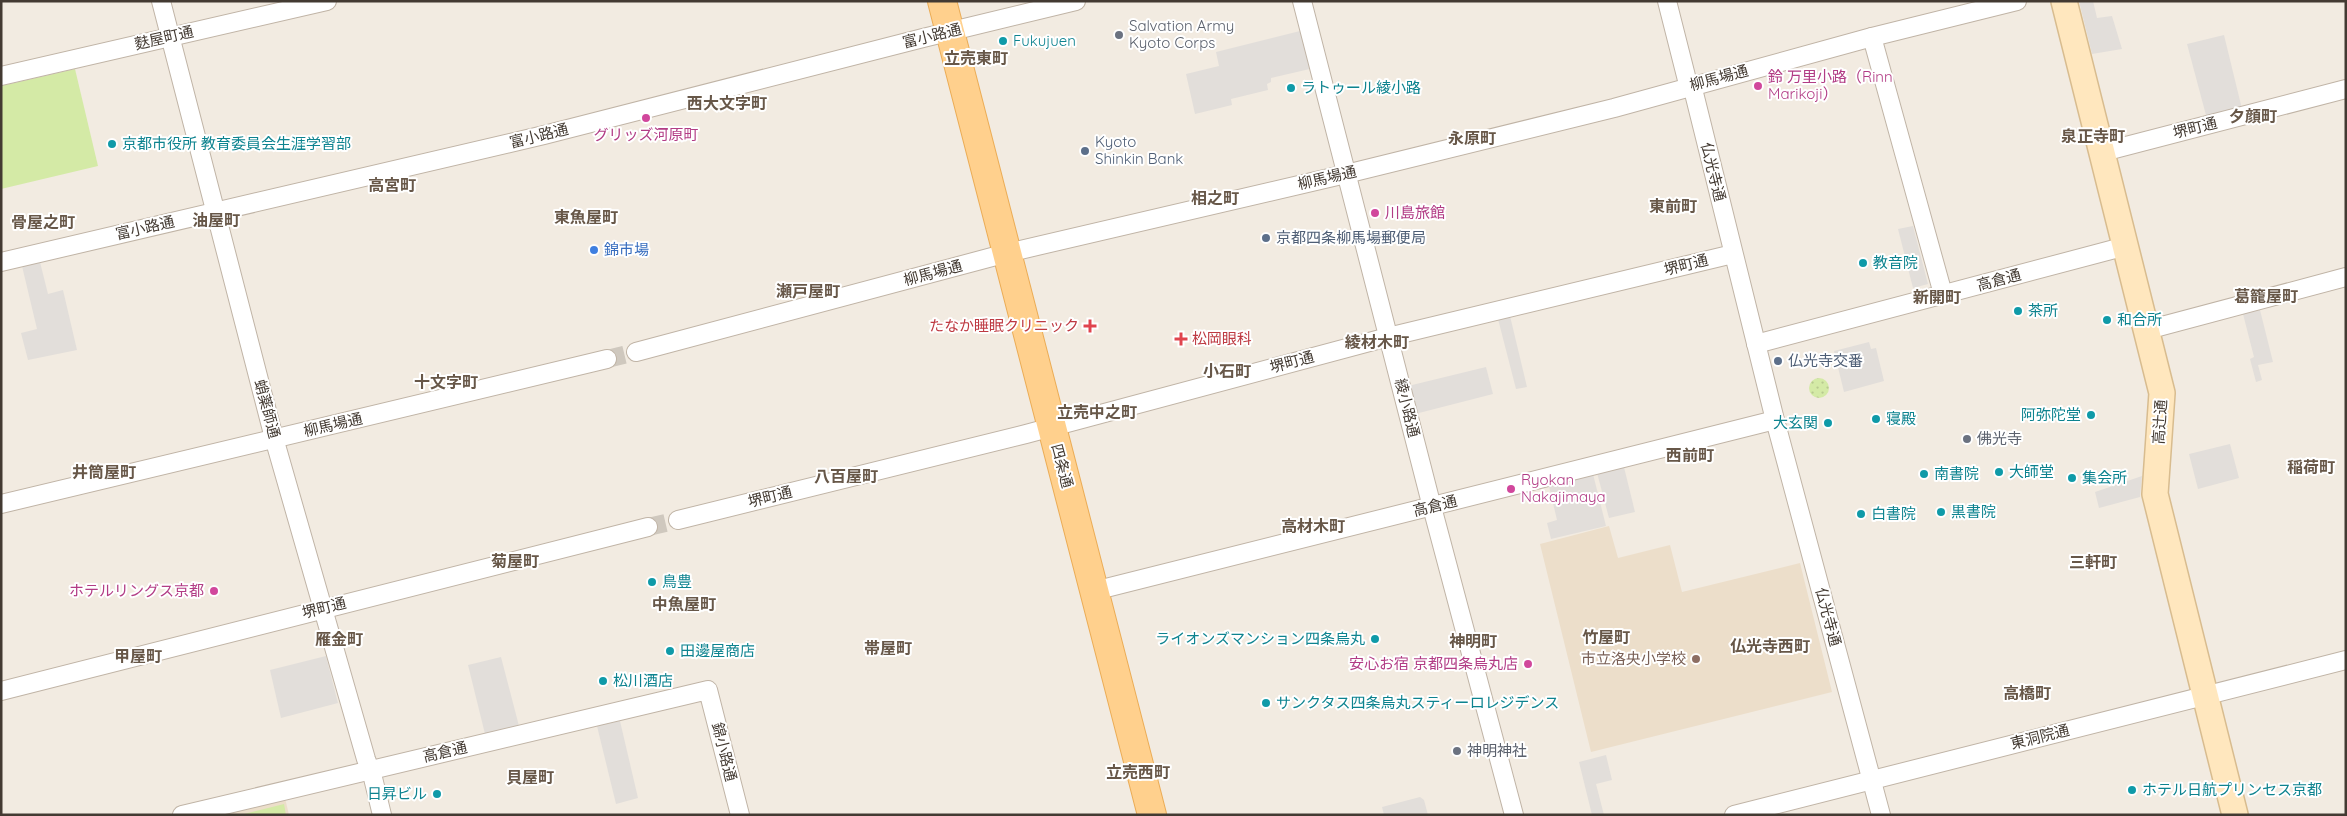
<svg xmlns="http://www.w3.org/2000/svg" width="2347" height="816" font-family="Quicksand,'Noto Sans JP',sans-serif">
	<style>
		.education { fill: #ecdeca }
		.grass { fill: url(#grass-dots) }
		.pitch { fill: #d4eaa6 }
		.parking { fill: #e2deda }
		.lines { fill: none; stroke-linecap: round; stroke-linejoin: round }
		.street-tunnel { stroke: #cfc8be; stroke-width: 18; stroke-dasharray: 18 9; stroke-linecap: butt }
		.street-casing { stroke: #c0b4a6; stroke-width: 20 }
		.secondary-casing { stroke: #d8bc8f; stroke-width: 28 }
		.primary-casing { stroke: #ebac56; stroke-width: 30 }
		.street { stroke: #fff; stroke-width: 18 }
		.secondary { stroke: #ffe7be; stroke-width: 25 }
		.primary { stroke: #ffd08d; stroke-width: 28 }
		.worship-dot { fill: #6b7280; stroke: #fff; stroke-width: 2 }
		.culture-dot { fill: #0f9aa8; stroke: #fff; stroke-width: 2 }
		.hotel-dot { fill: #d1479c; stroke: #fff; stroke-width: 2 }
		.service-dot { fill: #5c6f8a; stroke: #fff; stroke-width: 2 }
		.shop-dot { fill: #3f7fe0; stroke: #fff; stroke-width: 2 }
		.health-dot { fill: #e0444e; stroke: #fff; stroke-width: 2 }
		.education-dot { fill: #8d6e63; stroke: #fff; stroke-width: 2 }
		.labels { text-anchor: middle; stroke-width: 4; stroke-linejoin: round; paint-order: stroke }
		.worship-label { font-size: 15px; fill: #5b616d; stroke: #fff; text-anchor: start }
		.street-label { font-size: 15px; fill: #433a32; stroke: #fff }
		.culture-label { font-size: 15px; fill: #0d838f; stroke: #fff; text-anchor: start }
		.hotel-label { font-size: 15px; fill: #b23c85; stroke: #fff; text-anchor: start }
		.service-label { font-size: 15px; fill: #4e5e75; stroke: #fff; text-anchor: start }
		.shop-label { font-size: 15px; fill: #366cbe; stroke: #fff; text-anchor: start }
		.health-label { font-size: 15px; fill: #be3a42; stroke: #fff; text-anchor: end }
		.education-label { font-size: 15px; fill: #785e54; stroke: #fff; text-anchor: end }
		.neighbourhood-label { font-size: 16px; font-weight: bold; fill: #675748; stroke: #fff }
	</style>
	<defs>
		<pattern id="grass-dots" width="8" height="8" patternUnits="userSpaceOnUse" patternTransform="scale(1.25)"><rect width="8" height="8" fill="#d4eaa6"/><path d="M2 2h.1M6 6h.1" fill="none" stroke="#b7c98f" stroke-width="1.8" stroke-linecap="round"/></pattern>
	</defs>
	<rect width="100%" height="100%" fill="#f2ebe1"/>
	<g class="education">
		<path d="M1609 526 1618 558 1670 545 1682 592 1800 563 1832 692 1591 752 1540 544Z"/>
		<path d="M285 798 289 815H213Z"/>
	</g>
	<circle class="grass" cx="1819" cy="388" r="10"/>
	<g class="pitch">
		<path d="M75 69 98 166 1 189V86Z"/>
		<path d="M284 804 286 815H240Z"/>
	</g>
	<g class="parking">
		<path d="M2079 1H2093L2097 18 2112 16 2122 49 2092 54Z"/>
		<path d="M1304 30 1314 68 1271 78V82L1267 84 1268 90 1231 99 1232 105 1195 114 1186 74 1219 66 1216 52Z"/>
		<path d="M2224 35 2242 109 2207 119 2187 44Z"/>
		<path d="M1913 226 1928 284 1913 288 1898 229Z"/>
		<path d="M40 262 48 294 63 290 77 350 28 360 21 333 37 329 22 266Z"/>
		<path d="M2260 310 2273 362 2258 365 2262 380 2256 382 2250 359 2254 357 2243 314Z"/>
		<path d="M1510 316 1527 387 1516 389 1498 319Z"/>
		<path d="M1869 342 1871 349 1876 348 1884 381 1844 392 1834 351Z"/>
		<path d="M1486 367 1493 394 1415 414 1408 386Z"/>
		<path d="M2230 444 2239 478 2198 489 2189 454Z"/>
		<path d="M1623 463 1635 512 1609 518 1596 469Z"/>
		<path d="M1592 470 1606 526 1551 539 1547 523 1557 520 1548 482Z"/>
		<path d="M2142 476 2140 497 2099 508 2095 492Z"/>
		<path d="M326 656 338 703 281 718 270 670Z"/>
		<path d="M501 657 519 726 485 734 468 665Z"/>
		<path d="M620 721 638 798 616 804 597 726Z"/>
		<path d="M1606 755 1612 780 1596 784 1604 815H1592L1579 762Z"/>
		<path d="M1420 797 1424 800 1428 815H1384L1382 807Z"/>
	</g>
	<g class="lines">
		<g class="street-tunnel">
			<path d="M607 359 636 352"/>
			<path d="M648 527 678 520"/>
		</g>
		<defs>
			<g id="street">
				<path d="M161 1 274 438 366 759 373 778 382 815"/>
				<path d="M1302 1 1432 507 1514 815"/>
				<path d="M1667 1 1687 80 1692 85 1775 420 1881 815"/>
				<path d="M1872 37 1943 294"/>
				<path d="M1 76 327 1"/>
				<path d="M2103 152 2346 89"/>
				<path d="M1 262 544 135 923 38 1076 1"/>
				<path d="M2147 330 2346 277"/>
				<path d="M1756 344 2126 246"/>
				<path d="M636 352 1007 253 1346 174 1614 108 1872 37 2017 1"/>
				<path d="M1 504 607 359"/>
				<path d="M678 520 1026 434 1388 337 1733 254"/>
				<path d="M1094 591 1775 420"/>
				<path d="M1 691 648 527"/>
				<path d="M182 815 708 690 740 815"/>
				<path d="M1734 815 2346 660"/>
			</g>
			<path id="secondary" d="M2064 1 2162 393 2155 494 2235 815"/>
			<path id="primary" d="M942 1 1152 815"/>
		</defs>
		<use href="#street" class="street-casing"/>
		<use href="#secondary" class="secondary-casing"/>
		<use href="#primary" class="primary-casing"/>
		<use href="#street" class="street"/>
		<use href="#secondary" class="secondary"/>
		<use href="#primary" class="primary"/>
	</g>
	<g class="worship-dot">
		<circle cx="1119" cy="35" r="5"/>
		<circle cx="1967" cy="439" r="5"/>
		<circle cx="1457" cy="751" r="5"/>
	</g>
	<g class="culture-dot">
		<circle cx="1003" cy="41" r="5"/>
		<circle cx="1291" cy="88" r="5"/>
		<circle cx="112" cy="144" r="5"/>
		<circle cx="1863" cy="263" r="5"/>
		<circle cx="2018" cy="311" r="5"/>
		<circle cx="2107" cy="320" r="5"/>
		<circle cx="2091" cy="415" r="5"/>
		<circle cx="1876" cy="419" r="5"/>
		<circle cx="1828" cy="423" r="5"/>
		<circle cx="1999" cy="472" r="5"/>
		<circle cx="1924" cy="474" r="5"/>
		<circle cx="2072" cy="478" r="5"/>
		<circle cx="1941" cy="512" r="5"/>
		<circle cx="1861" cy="514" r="5"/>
		<circle cx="652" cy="582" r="5"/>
		<circle cx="1375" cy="639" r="5"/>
		<circle cx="670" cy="651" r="5"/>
		<circle cx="603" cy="681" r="5"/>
		<circle cx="1266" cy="703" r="5"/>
		<circle cx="2132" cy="790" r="5"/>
		<circle cx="437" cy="794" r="5"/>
	</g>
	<g class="hotel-dot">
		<circle cx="1758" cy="86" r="5"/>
		<circle cx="646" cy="118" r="5"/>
		<circle cx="1375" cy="213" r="5"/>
		<circle cx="1511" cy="489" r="5"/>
		<circle cx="214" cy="591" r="5"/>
		<circle cx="1528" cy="664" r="5"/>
	</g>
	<g class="service-dot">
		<circle cx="1085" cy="151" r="5"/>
		<circle cx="1266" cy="238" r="5"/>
		<circle cx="1778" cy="361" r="5"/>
	</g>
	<circle class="shop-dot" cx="594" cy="250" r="5"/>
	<g class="health-dot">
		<path d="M1087.5 318.5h5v5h5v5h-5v5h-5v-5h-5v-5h5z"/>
		<path d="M1178.5 331.5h5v5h5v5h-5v5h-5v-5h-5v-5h5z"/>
	</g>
	<circle class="education-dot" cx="1696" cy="659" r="5"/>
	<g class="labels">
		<g class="worship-label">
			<text x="1129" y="31">Salvation Army<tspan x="1129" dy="17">Kyoto Corps</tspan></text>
			<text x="1977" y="444">佛光寺</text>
			<text x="1467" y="756">神明神社</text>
		</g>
		<g class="street-label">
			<text transform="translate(932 36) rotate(-14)" y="5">富小路通</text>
			<text transform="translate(164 38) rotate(-13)" y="5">麩屋町通</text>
			<text transform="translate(1719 78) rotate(-15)" y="5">柳馬場通</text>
			<text transform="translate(2195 128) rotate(-14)" y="5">堺町通</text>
			<text transform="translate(539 136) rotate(-14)" y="5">富小路通</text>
			<text transform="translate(1713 172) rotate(76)" y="5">仏光寺通</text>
			<text transform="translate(1327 178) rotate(-13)" y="5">柳馬場通</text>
			<text transform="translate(145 228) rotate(-13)" y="5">富小路通</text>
			<text transform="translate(1686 265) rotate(-14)" y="5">堺町通</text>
			<text transform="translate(933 273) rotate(-15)" y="5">柳馬場通</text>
			<text transform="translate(1999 280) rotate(-15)" y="5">高倉通</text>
			<text transform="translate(1292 362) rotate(-15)" y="5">堺町通</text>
			<text transform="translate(1407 408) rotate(76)" y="5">綾小路通</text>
			<text transform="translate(267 409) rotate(75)" y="5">蛸薬師通</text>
			<text transform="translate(2160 422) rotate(-86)" y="5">高辻通</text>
			<text transform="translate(333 425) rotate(-13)" y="5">柳馬場通</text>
			<text transform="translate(1062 466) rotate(75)" y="5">四条通</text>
			<text transform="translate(770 497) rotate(-14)" y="5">堺町通</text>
			<text transform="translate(1435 506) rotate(-14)" y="5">高倉通</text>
			<text transform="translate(324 608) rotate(-14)" y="5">堺町通</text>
			<text transform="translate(1828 617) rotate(75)" y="5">仏光寺通</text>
			<text transform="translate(2040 737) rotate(-14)" y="5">東洞院通</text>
			<text transform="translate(445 752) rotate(-13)" y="5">高倉通</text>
			<text transform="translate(724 752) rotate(76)" y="5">錦小路通</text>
		</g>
		<g class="culture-label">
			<text x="1013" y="46">Fukujuen</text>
			<text x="1301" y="93">ラトゥール綾小路</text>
			<text x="122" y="149">京都市役所 教育委員会生涯学習部</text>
			<text x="1873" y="268">教音院</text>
			<text x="2028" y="316">茶所</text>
			<text x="2117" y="325">和合所</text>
			<text x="2081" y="420" text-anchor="end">阿弥陀堂</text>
			<text x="1886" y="424">寝殿</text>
			<text x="1818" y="428" text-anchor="end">大玄関</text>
			<text x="2009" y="477">大師堂</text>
			<text x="1934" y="479">南書院</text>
			<text x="2082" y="483">集会所</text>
			<text x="1951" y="517">黒書院</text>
			<text x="1871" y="519">白書院</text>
			<text x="662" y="587">鳥豊</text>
			<text x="1365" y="644" text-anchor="end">ライオンズマンション四条烏丸</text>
			<text x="680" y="656">田邊屋商店</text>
			<text x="613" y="686">松川酒店</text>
			<text x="1276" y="708">サンクタス四条烏丸スティーロレジデンス</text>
			<text x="2142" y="795">ホテル日航プリンセス京都</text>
			<text x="427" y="799" text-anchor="end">日昇ビル</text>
		</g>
		<g class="hotel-label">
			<text x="1768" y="82">鈴 万里小路（Rinn<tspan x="1768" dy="17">Marikoji）</tspan></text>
			<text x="646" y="140" text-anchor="middle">グリッズ河原町</text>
			<text x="1385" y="218">川島旅館</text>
			<text x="1521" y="485">Ryokan<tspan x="1521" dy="17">Nakajimaya</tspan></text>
			<text x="204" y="596" text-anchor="end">ホテルリングス京都</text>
			<text x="1518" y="669" text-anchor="end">安心お宿 京都四条烏丸店</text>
		</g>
		<g class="service-label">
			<text x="1095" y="147">Kyoto<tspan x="1095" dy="17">Shinkin Bank</tspan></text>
			<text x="1276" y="243">京都四条柳馬場郵便局</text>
			<text x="1788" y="366">仏光寺交番</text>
		</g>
		<g class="shop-label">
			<text x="604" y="255">錦市場</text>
		</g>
		<g class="health-label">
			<text x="1079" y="331">たなか睡眠クリニック</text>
			<text x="1192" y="344" text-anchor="start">松岡眼科</text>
		</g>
		<g class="education-label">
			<text x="1686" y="664">市立洛央小学校</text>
		</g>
		<g class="neighbourhood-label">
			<text x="976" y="64">立売東町</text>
			<text x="727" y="109">西大文字町</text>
			<text x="2253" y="122">夕顔町</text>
			<text x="2093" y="142">泉正寺町</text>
			<text x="1472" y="144">永原町</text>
			<text x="392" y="191">高宮町</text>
			<text x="1215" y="204">相之町</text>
			<text x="1673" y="212">東前町</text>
			<text x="586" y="223">東魚屋町</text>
			<text x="216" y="226">油屋町</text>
			<text x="43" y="228">骨屋之町</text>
			<text x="808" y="297">瀬戸屋町</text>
			<text x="2266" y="302">葛籠屋町</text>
			<text x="1937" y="303">新開町</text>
			<text x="1377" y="348">綾材木町</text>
			<text x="1227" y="377">小石町</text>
			<text x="446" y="388">十文字町</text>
			<text x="1097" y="418">立売中之町</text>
			<text x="1690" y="461">西前町</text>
			<text x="2311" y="473">稲荷町</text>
			<text x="104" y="478">井筒屋町</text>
			<text x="846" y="482">八百屋町</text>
			<text x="1313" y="532">高材木町</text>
			<text x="515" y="567">菊屋町</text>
			<text x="2093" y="568">三軒町</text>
			<text x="684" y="610">中魚屋町</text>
			<text x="1606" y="643">竹屋町</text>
			<text x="339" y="645">雁金町</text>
			<text x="1473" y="647">神明町</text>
			<text x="1770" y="652">仏光寺西町</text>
			<text x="888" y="654">帯屋町</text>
			<text x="138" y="662">甲屋町</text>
			<text x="2027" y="699">高橋町</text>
			<text x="1138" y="778">立売西町</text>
			<text x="530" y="783">貝屋町</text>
		</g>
	</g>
	<rect width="2347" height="816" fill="none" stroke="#433a32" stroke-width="5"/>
</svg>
